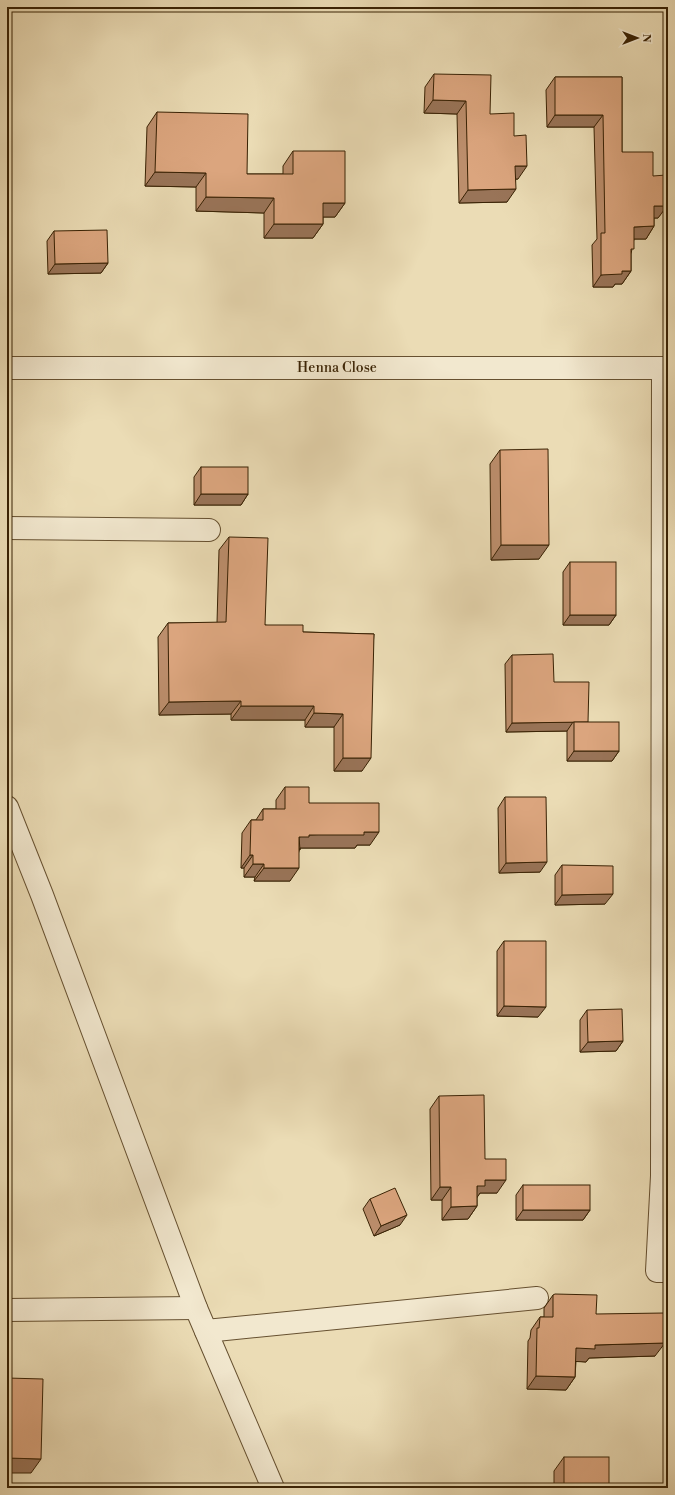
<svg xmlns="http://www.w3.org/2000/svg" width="675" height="1495" font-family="'Libre Bodoni',serif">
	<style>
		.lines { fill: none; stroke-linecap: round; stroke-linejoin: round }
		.minor-casing { stroke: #665030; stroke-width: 24 }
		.minor { stroke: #f2e8cf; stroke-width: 22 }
		.wall { fill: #bc8e6c; stroke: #392204 }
		.shaded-wall { fill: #997458; stroke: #392204 }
		.building { fill: #dba57e; stroke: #392204 }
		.labels { text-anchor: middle; stroke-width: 3; stroke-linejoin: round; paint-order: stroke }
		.street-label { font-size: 14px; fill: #392204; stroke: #f2e8cf }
	</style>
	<rect width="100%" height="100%" fill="#ebdcb5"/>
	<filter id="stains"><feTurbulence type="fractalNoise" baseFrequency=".005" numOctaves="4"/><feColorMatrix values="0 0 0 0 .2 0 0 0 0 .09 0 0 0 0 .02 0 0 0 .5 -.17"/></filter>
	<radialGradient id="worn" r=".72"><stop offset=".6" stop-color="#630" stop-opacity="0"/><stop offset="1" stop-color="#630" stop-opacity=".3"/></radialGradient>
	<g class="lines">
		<defs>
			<g id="minor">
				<path d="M7 368H668"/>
				<path d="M663 368 662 1176 657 1271H668"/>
				<path d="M7 528 209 530"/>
				<path d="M7 807 42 895 196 1308 273 1488"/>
				<path d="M7 1310 196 1308"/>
				<path d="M206 1331 537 1298"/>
			</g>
		</defs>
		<use href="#minor" class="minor-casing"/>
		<use href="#minor" class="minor"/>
	</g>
	<g class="wall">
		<path d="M434 74 490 114 514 136 518 179H516L507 202 459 203 457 114 424 113 425 87Z"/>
		<path d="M555 77H622V152L653 176 667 206 658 218H654V226L646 239H634L631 254V271L622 284H615L613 287H593L592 245 597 239 594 127H547L546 90Z"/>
		<path d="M157 112 247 174H283V166L293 151 345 203 335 217H323V224L313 238H264V213L196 211V187L145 186 147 127Z"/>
		<path d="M54 231 108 263 101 273 48 274 47 241Z"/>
		<path d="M500 450 539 559 491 560 490 464Z"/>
		<path d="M201 467 248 494 241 505H194V477Z"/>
		<path d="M229 537 265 625 303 632 374 634 362 771H334V727H305V720H231V714L159 715 158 637 168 623H217L219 550Z"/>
		<path d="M570 562 616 615 609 625H563V572Z"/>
		<path d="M512 655 554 682 588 722 619 751 612 761H567V731L506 732 505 664Z"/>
		<path d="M285 787 309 803 370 845H357L355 848H300L290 881H254L255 877H244V868H241L242 833 251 820H256L263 809H276V800Z"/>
		<path d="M505 797 540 872 499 873 498 808Z"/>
		<path d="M562 865 605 904 555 905V875Z"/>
		<path d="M504 941 538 1017 497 1016V951Z"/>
		<path d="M587 1010 623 1041 616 1051 580 1052V1020Z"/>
		<path d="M439 1096 485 1159 497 1193H480L477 1197V1206L468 1219 442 1220V1200H431L430 1109Z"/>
		<path d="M523 1185 590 1210 583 1220H516V1195Z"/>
		<path d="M370 1199 400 1225 374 1236 363 1209Z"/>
		<path d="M553 1295 596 1314 655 1356 589 1358 586 1362 576 1361 575 1377 566 1390 527 1389 528 1341 530 1338 531 1330 540 1317H544V1308Z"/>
		<path d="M564 1457 609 1488H554V1471Z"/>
	</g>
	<g class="shaded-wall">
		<path d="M433 100 466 101 457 114 424 113Z"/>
		<path d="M555 115H603L594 127H547Z"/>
		<path d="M515 166H527L518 179H506Z"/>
		<path d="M155 172 206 173 196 187 145 186Z"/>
		<path d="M516 189 507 202 459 203 468 190Z"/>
		<path d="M206 197 274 198 264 213 196 211Z"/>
		<path d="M323 203H345L335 217H313Z"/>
		<path d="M654 206H667L658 218H645Z"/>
		<path d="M274 224H323L313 238H264Z"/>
		<path d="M654 226 646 239H625L634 227Z"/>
		<path d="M108 263 101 273 48 274 55 264Z"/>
		<path d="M622 271H631L622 284H615L613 287H593L601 275Z"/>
		<path d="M201 494H248L241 505H194Z"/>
		<path d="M501 545H549L539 559 491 560Z"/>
		<path d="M570 615H616L609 625H563Z"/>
		<path d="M241 701 231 714 159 715 169 702Z"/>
		<path d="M241 706H314L305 720H231Z"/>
		<path d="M314 713 343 714 334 727H305Z"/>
		<path d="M573 722 567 731 506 732 512 723Z"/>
		<path d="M574 751H619L612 761H567Z"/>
		<path d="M343 758H371L362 771H334Z"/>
		<path d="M364 832H379L370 845H357L355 848H300V850L299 837 309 835Z"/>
		<path d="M250 855H253L244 868H241Z"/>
		<path d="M547 862 540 872 499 873 506 863Z"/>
		<path d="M253 864H264L255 877H244Z"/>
		<path d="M264 868H299L290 881H254Z"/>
		<path d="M613 894 605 904 555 905 562 895Z"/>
		<path d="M504 1006 546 1007 538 1017 497 1016Z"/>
		<path d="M623 1041 616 1051 580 1052 588 1042Z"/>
		<path d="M485 1180H506L497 1193H480L476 1199 477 1186Z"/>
		<path d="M440 1187H451L442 1200H431Z"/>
		<path d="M477 1206 468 1219 442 1220 451 1207Z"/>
		<path d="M523 1210H590L583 1220H516Z"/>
		<path d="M407 1215 400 1225 374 1236 381 1226Z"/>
		<path d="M665 1343 655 1356 589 1358 586 1362 567 1361 576 1348 595 1345Z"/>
		<path d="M536 1376 575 1377 566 1390 527 1389Z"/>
		<path d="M7 1458 41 1459 31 1473H7Z"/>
	</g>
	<g class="building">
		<path d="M434 74 491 75 490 114 514 113V136L526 135 527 166H515L516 189 468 190 466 101 433 100Z"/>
		<path d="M555 77H622V152H653V176L666 175 667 206H654V226L634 227V249H631V271H622V274L601 275V233H605L603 115H555Z"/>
		<path d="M157 112 248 114 247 174H293V151H345V203H323V224H274V198L206 197V173L155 172Z"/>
		<path d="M107 230 108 263 55 264 54 231Z"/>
		<path d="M548 449 549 545H501L500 450Z"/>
		<rect x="201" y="467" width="47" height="27"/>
		<path d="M229 537 268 538 265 625H303V632L374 634 371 758H343V714L314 713V706H241V701L169 702 168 623 226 622Z"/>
		<rect x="570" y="562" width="46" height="53"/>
		<path d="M553 654 554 682H589L588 722 512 723V655Z"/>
		<rect x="574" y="722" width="45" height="29"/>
		<path d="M285 787H309V803H379V832H364V835H309V837H299V868H264V864H253V855H250L251 820H263V809H285Z"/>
		<path d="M505 797H546L547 862 506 863Z"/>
		<path d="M562 865 613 866V894L562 895Z"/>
		<path d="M504 941H546V1007L504 1006Z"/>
		<path d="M622 1009 623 1041 588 1042 587 1010Z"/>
		<path d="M484 1095 485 1159H506V1180H485V1186H477V1206L451 1207V1187H440L439 1096Z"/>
		<rect x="523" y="1185" width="67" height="25"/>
		<path d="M395 1188 407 1215 381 1226 370 1199Z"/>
		<path d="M555 1294 597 1295 596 1314 664 1313 665 1343 595 1345V1349L576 1348 575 1377 536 1376 537 1328H539L540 1317H553V1295Z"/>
		<path d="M7 1378 43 1379 41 1459 7 1458Z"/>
		<rect x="564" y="1457" width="45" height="31"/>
	</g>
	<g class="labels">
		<g class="street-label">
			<text x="337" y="372">Henna Close</text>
		</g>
	</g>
	<rect width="675" height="1495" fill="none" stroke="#ebdcb5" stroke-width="24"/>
	<rect x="8" y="8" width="659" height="1479" fill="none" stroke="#392204" stroke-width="2"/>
	<rect x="12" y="12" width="651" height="1471" fill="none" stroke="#392204"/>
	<g transform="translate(637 38) rotate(90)" stroke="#f2e8cf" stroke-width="3" paint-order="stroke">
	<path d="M0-3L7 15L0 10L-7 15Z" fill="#392204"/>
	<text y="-6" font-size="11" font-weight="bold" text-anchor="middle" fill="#392204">N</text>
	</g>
	<rect width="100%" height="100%" filter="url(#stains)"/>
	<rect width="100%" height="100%" fill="url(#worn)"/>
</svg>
